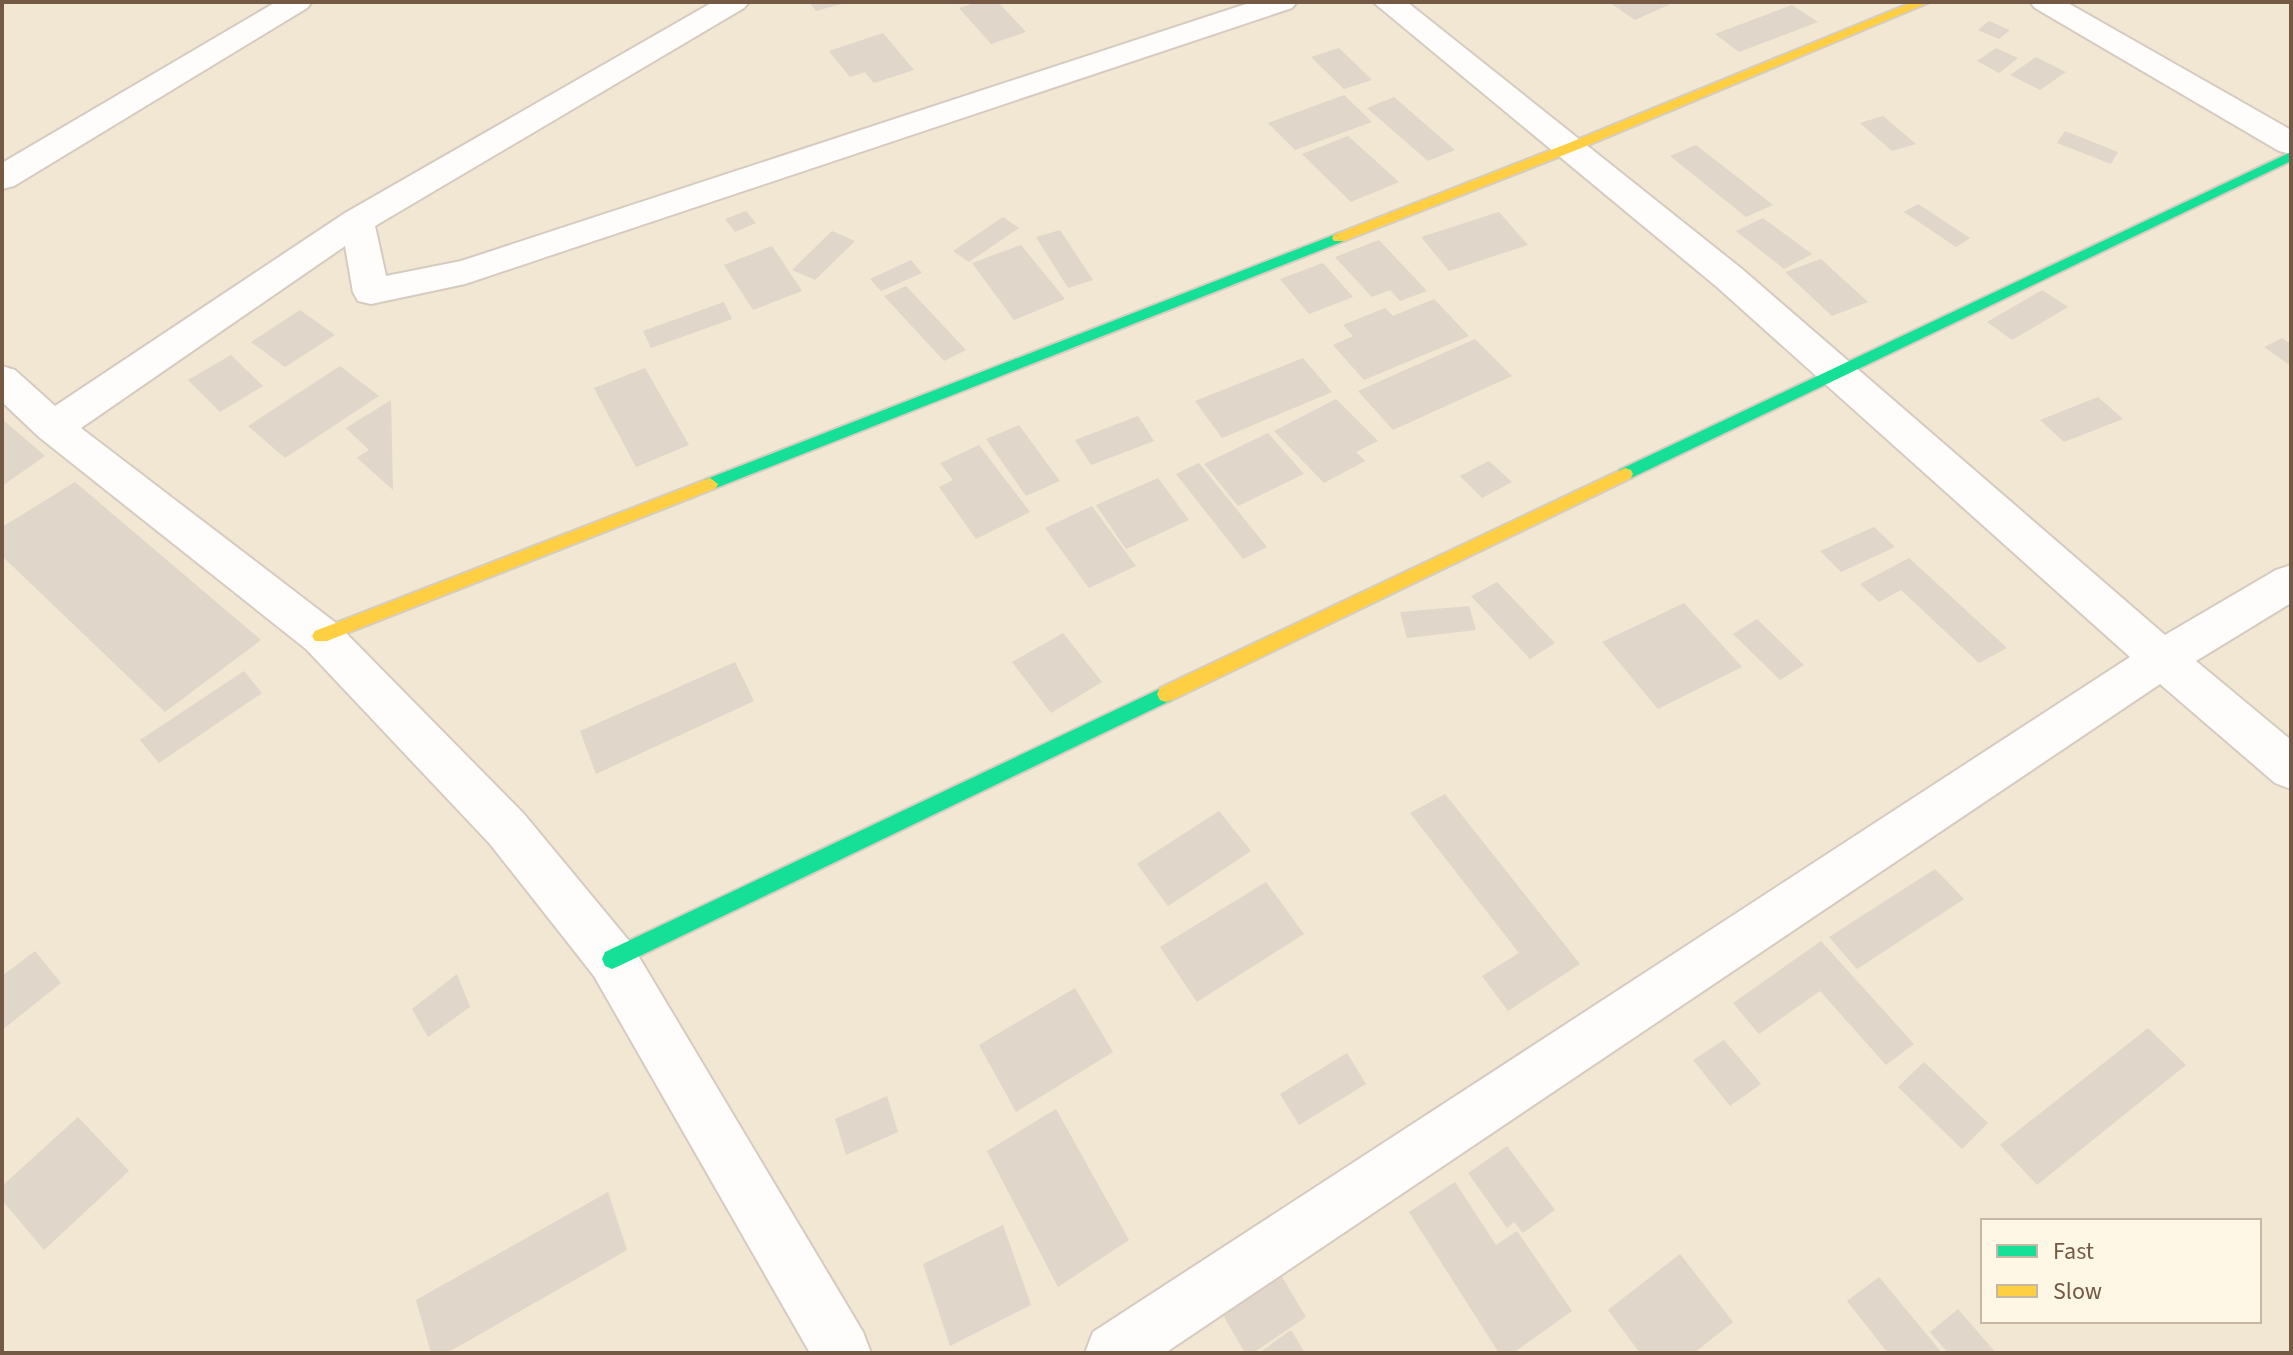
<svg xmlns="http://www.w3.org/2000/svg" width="2293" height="1355" font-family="'Source Sans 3',sans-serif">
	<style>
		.residential { fill: #f2e7d3; fill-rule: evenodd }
		.building { fill: #e0d6c9 }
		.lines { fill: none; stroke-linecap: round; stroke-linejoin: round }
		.street-casing { stroke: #d5cbc0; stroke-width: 4 }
		.fast-casing { stroke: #d6cdc1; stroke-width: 4 }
		.slow-casing { stroke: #d6cdc1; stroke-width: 4 }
		.street { fill: #fefdfb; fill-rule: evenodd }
		.fast { fill: #16e098; fill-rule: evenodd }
		.slow { fill: #ffcf43; fill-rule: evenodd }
	</style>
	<rect width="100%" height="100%" fill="#f6f0e4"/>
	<path class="residential" d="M2 2H2291V1353H2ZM1983 1221H2259V1321H1983Z"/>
	<g class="building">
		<path d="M809 2H845V3L816 11Z"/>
		<path d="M978 2H998L1026 32 991 44 959 8Z"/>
		<path d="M1618 2H1675L1635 20 1612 4Z"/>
		<path d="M1792 5 1818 22 1739 52 1715 34Z"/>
		<path d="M1989 21 2010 30 1999 39 1978 30Z"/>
		<path d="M883 33 914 70 874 83 865 72 850 77 829 51Z"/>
		<path d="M1339 48 1372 80 1344 89 1311 57Z"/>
		<path d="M1996 48 2018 58 1999 73 1977 61Z"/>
		<path d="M2036 57 2066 72 2040 90 2010 75Z"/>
		<path d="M1344 95 1372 122 1295 150 1268 123Z"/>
		<path d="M1394 97 1455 150 1428 161 1367 108Z"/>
		<path d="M1883 116 1916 144 1892 151 1860 123Z"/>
		<path d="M2065 131 2118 152 2111 164 2057 143Z"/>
		<path d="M1348 136 1399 182 1351 202 1302 154Z"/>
		<path d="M1696 145 1773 205 1746 217 1670 156Z"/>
		<path d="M1918 204 1970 238 1956 247 1904 212Z"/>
		<path d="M746 211 756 223 735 232 725 219Z"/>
		<path d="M1499 212 1528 245 1449 271 1421 237Z"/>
		<path d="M1003 217 1019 228 969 262 953 251Z"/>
		<path d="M1763 218 1812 254 1784 269 1736 231Z"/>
		<path d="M1060 230 1093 280 1068 288 1036 237Z"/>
		<path d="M832 231 855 241 815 280 792 270Z"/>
		<path d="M1379 240 1427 291 1400 301 1390 290 1372 297 1335 257Z"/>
		<path d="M1021 245 1065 299 1014 320 972 263Z"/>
		<path d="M772 246 802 291 753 310 724 265Z"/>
		<path d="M1821 259 1868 302 1832 316 1785 272Z"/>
		<path d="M911 260 922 273 881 291 870 279Z"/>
		<path d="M1323 263 1353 297 1309 314 1280 279Z"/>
		<path d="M906 286 966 350 944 361 884 296Z"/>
		<path d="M2042 290 2068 307 2012 340 1987 322Z"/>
		<path d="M1434 299 1469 336 1364 380 1333 345 1353 336 1343 325 1385 308 1393 316Z"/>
		<path d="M724 302 732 319 651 348 643 331Z"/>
		<path d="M300 310 335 335 285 367 251 342Z"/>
		<path d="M2282 338 2291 344V366L2264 347Z"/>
		<path d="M1475 339 1512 376 1393 430 1358 391Z"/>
		<path d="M231 355 263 386 220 412 188 380Z"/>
		<path d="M1303 358 1332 392 1222 438 1195 401Z"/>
		<path d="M340 366 379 396 285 458 248 426Z"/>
		<path d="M645 368 689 445 636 467 594 388Z"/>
		<path d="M2098 397 2123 419 2064 442 2040 420Z"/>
		<path d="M1336 399 1378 441 1356 452 1365 461 1324 483 1274 431Z"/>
		<path d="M391 400 393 490 357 458 369 450 346 428Z"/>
		<path d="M1138 416 1154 441 1091 465 1075 440Z"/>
		<path d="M2 419 45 456 2 486Z"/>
		<path d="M1019 425 1060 481 1026 496 986 439Z"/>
		<path d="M1268 433 1304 474 1238 506 1204 464Z"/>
		<path d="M979 445 1030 512 976 539 939 487 953 480 940 463Z"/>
		<path d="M1489 461 1512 482 1482 498 1460 476Z"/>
		<path d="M1199 463 1267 547 1243 559 1176 474Z"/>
		<path d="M1158 478 1189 520 1126 549 1096 505Z"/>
		<path d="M75 482 261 640 165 712 2 556V527Z"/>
		<path d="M1092 506 1136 566 1089 588 1045 528Z"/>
		<path d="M1874 527 1895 547 1841 572 1820 551Z"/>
		<path d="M1909 558 2007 648 1979 663 1901 590 1879 602 1860 584Z"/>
		<path d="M1497 582 1555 643 1530 659 1471 596Z"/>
		<path d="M1684 603 1742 667 1658 709 1602 642Z"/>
		<path d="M1469 606 1476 630 1407 638 1400 612Z"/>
		<path d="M1757 619 1804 665 1780 680 1733 634Z"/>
		<path d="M1063 633 1102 682 1051 713 1012 662Z"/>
		<path d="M735 662 754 701 596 774 580 731Z"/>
		<path d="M244 671 262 693 159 763 140 740Z"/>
		<path d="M1445 794 1580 964 1508 1011 1482 976 1519 953 1410 813Z"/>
		<path d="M1219 811 1251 851 1168 906 1137 864Z"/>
		<path d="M1935 869 1964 899 1857 969 1829 937Z"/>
		<path d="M1266 882 1304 934 1197 1002 1160 947Z"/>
		<path d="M1821 941 1914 1044 1886 1065 1820 991 1759 1034 1733 1003Z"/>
		<path d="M35 951 61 983 2 1030V976Z"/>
		<path d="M457 974 470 1007 428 1037 412 1009Z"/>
		<path d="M1075 988 1113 1052 1016 1112 979 1045Z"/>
		<path d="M2148 1028 2186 1065 2037 1185 2000 1145Z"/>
		<path d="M1724 1040 1761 1084 1730 1106 1693 1060Z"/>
		<path d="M1347 1053 1366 1084 1299 1125 1280 1094Z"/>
		<path d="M1924 1062 1988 1123 1962 1149 1898 1087Z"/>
		<path d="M887 1096 898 1132 846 1155 835 1119Z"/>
		<path d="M1056 1109 1129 1240 1058 1287 987 1151Z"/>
		<path d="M78 1117 129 1171 44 1250 2 1200V1186Z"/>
		<path d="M1507 1146 1555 1210 1523 1233 1514 1222 1507 1228 1468 1173Z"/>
		<path d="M1455 1182 1496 1245 1517 1231 1572 1311 1513 1353H1499L1409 1212Z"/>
		<path d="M608 1192 627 1250 447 1353H431L416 1300Z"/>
		<path d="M1003 1225 1031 1305 950 1346 923 1264Z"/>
		<path d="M1680 1254 1733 1322 1694 1353H1640L1608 1310Z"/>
		<path d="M1281 1275 1306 1317 1253 1353H1245L1223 1315Z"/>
		<path d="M1879 1277 1942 1353H1888L1847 1301Z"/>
		<path d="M1958 1309 1996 1353H1948L1930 1332Z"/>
		<path d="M1291 1330 1305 1353H1259Z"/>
	</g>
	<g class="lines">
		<defs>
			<g id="street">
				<path d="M276 2H312L307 8 14 186 2 189V163Z"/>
				<path d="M713 2H749L744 8 375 226 386 276 461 261 1252 2H1297L1292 8 465 284 371 304 358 301 353 292 345 246 81 428 336 623 524 814 630 942 863 1332 871 1353H810L594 976 490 844 306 649 39 437 2 402V366L15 370 55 406 345 213Z"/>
				<path d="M1373 2H1407L1742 269 2165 635 2276 570 2291 565V603L2196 661 2291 740V789L2275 783 2160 684 1165 1353H1085L1093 1332 2130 657 1717 287Z"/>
				<path d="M2030 2H2066L2291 130V154L2279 151 2035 8Z"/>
			</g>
			<g id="fast">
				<path d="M2291 152V161L1631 478H1619L1617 474 1619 470Z"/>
				<path d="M1339 233 1344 235V241L716 488H704L702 484 704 480Z"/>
				<path d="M1166 686 1172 688 1175 694 1172 700 619 966 612 969 605 966 602 959 605 952Z"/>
			</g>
			<g id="slow">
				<path d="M1913 2H1930L1579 149 1344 241H1334L1332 238 1334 235 1569 143Z"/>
				<path d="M1625 468 1631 470 1633 474 1631 478 1172 700 1166 702 1160 700 1157 694 1160 688Z"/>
				<path d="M710 478 718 484 716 488 327 641H315L312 636 315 631Z"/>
			</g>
		</defs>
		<use href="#street" class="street-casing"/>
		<use href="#fast" class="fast-casing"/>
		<use href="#slow" class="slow-casing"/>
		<use href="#street" class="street"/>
		<use href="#fast" class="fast"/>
		<use href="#slow" class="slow"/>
	</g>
	<rect width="2293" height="1355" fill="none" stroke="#745a45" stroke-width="8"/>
	<rect x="1981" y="1219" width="280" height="104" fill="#fff7e5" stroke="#c7b8a5" stroke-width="2"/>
	<rect x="1997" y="1245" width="40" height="12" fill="#16e098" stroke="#c7b8a5" stroke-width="2"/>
	<text x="2053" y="1259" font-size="24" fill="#745a45">Fast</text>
	<rect x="1997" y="1285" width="40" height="12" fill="#ffcf43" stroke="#c7b8a5" stroke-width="2"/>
	<text x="2053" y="1299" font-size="24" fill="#745a45">Slow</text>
</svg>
